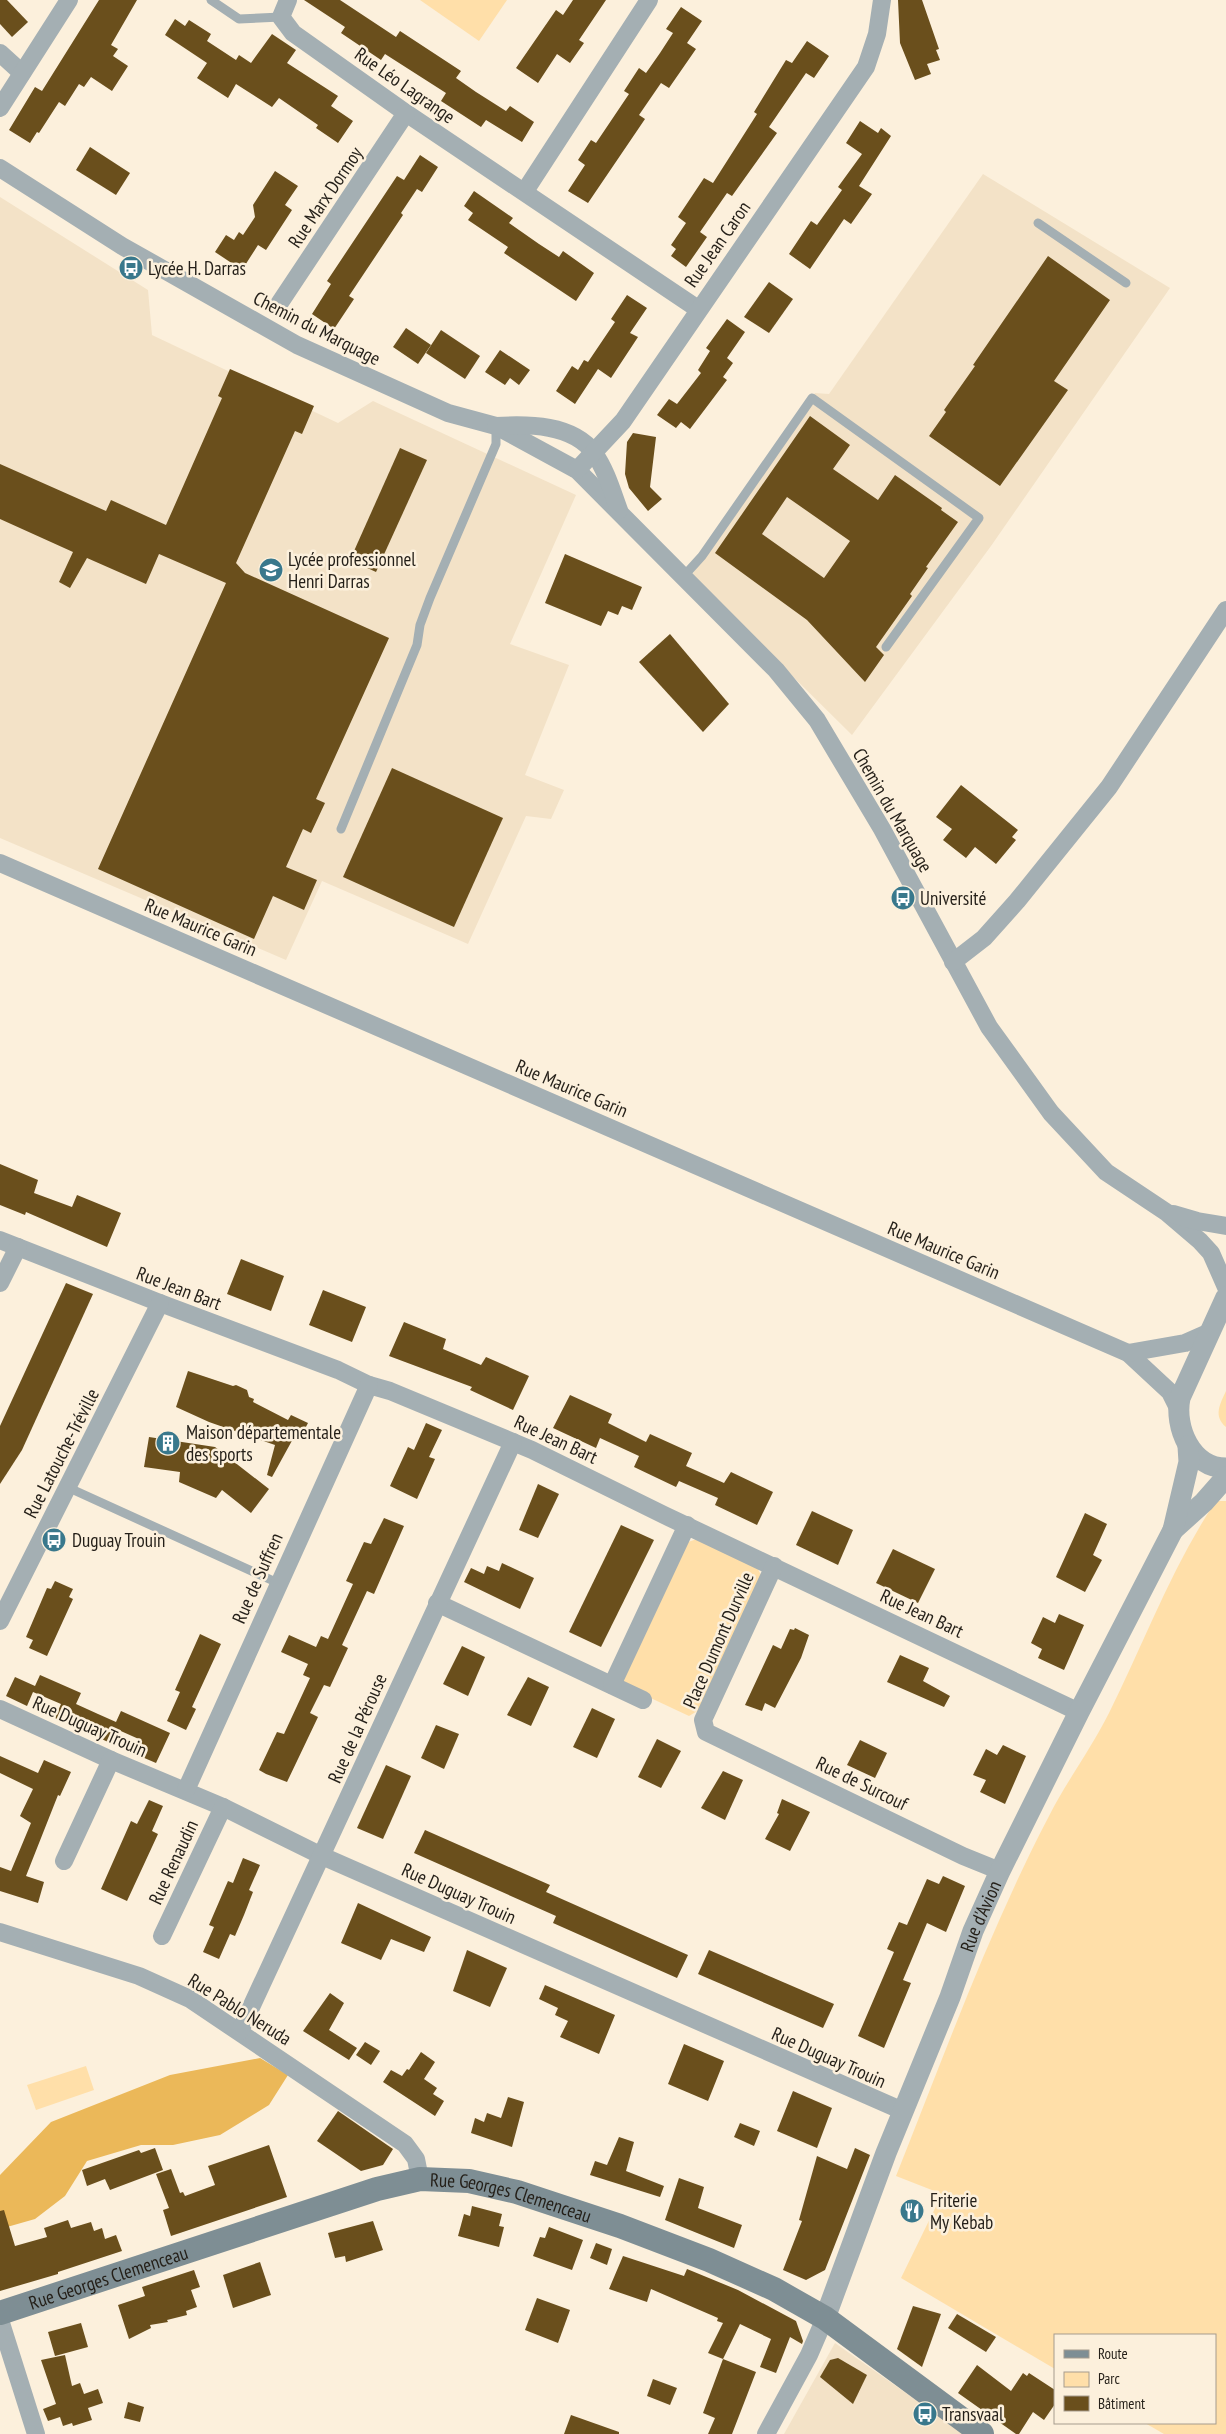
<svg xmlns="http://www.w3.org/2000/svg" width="1226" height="2434" font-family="'PT Sans Narrow',sans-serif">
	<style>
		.built { fill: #f3e2c7 }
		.green { fill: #ffdfa9 }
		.forest { fill: #ebb859 }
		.building { fill: #6a4f1c; fill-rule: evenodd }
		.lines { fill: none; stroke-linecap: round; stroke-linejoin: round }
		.service { stroke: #a4afb3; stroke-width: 9 }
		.minor { stroke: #a4afb3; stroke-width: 18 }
		.tertiary { stroke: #a4afb3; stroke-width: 21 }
		.secondary { stroke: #7e8e94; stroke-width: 24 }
		.labels { text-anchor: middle; stroke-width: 5; stroke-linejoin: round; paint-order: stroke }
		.street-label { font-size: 19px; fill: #241f18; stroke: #fcf0dc }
		.poi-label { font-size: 19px; fill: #241f18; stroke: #fcf0dc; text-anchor: start }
	</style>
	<rect width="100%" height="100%" fill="#fcf0dc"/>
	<g class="built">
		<path d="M983 174 1170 288 991 546 852 735 691 576 815 393 829 394Z"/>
		<path d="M0 197 148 290 152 335 338 423 373 401 576 495 510 644 569 665 525 775 564 790 551 819 526 816 468 944 322 881 286 960 0 838Z"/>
		<path d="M835 2343 964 2434H784Z"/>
	</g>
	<g class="green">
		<path d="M420 0H507L479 41Z"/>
		<path d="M1226 1391V1427C1213 1416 1220 1404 1226 1391Z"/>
		<path d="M1216 1501H1226V2434H1164L1145 2423H1215V2335H1055V2369L901 2278 942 2194 896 2176C944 2056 988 1933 1048 1818 1066 1782 1091 1749 1109 1713 1144 1643 1172 1566 1216 1501Z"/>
		<path d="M697 1539 757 1567 762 1577 699 1710 689 1716 625 1686 621 1675 685 1543Z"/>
		<path d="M86 2066 94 2090 36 2110 27 2085Z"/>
	</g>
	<path class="forest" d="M260 2058 288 2075 269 2105 220 2135 173 2145H141L87 2161 65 2196 35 2219 0 2229V2175L51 2122 170 2075Z"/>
	<g class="building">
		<path d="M0 0H7L28 22 12 37 0 24Z"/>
		<path d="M99 0H137L111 45 118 49 113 56 128 66 112 91 91 77 84 87 79 84 65 106 59 102 39 133 37 132 30 143 9 130 35 87 42 91Z"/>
		<path d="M304 0H340L396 37 400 31 461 71 456 78 476 92 506 111 510 106 534 122 522 142 486 120 481 127 441 101 446 93 385 54 381 60 341 33 345 27Z"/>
		<path d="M573 0H606L579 40 584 43 570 63 557 54 538 83 516 68 556 10 563 15Z"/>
		<path d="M898 0H922L939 49 936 50 940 60 927 64 931 74 915 80 900 43Z"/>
		<path d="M681 7 702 21 687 43 696 49 669 88 661 83 639 115 645 119 588 203 568 191 585 165 578 160 591 140 596 143 629 94 624 91 639 68 646 73 660 53 673 33 666 29Z"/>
		<path d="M175 19 185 26 189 20 211 34 207 41 236 60 239 55 251 63 272 34 296 50 287 63 338 96 331 106 353 121 338 143 316 128 318 125 279 98 272 107 236 84 228 98 197 78 207 63 165 35Z"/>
		<path d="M807 41 829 56 814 78 806 73 769 127 777 133 732 196 727 193 700 232 707 237 686 267 671 256 676 249 671 245 686 223 678 217 704 178 713 183 757 114 754 112 786 60 792 63Z"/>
		<path d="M860 121 878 133 881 128 891 136 859 186 872 194 851 224 844 219 810 269 789 254 811 221 817 225 842 190 838 187 862 154 846 143Z"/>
		<path d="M90 147 130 173 116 195 76 170Z"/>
		<path d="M420 155 438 167 422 192 417 189 401 213 403 215 349 296 354 299 334 329 312 314 331 284 327 281 397 176 404 180Z"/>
		<path d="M275 171 298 186 285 205 292 210 266 250 258 245 242 270 215 252 226 235 234 240 239 232 243 235 255 217 253 205Z"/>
		<path d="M474 191 513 218 509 223 539 244 559 257 563 251 594 273 576 301 504 253 508 247 468 220 473 213 464 206Z"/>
		<path d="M1048 256 1110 300 1054 381 1068 390 1000 486 929 436 946 412 944 410 975 366 973 365Z"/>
		<path d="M769 282 793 299 769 333 744 317Z"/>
		<path d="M627 295 647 308 630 333 638 337 611 378 598 369 575 404 556 391 572 366 578 370 584 360 588 362 615 322 611 319Z"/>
		<path d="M727 319 745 332 727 358 733 363 723 377 727 380 690 429 681 422 676 428 657 415 669 399 677 404 701 373 698 370 710 351 706 348Z"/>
		<path d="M406 328 431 345 418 364 393 347Z"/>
		<path d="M441 330 480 356 465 379 426 353Z"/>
		<path d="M500 350 530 370 519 385 510 378 505 385 485 372Z"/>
		<path d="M230 369 314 406 302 434 295 431 236 563 245 573 389 638 316 799 325 803 311 833 303 829 286 867 317 880 304 910 273 896 254 939 98 869 226 583 159 554 146 584 87 558 70 588 59 582 73 552 0 519V464L106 511 111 500 166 525 222 398 218 396Z"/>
		<path d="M810 416 850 445 833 469 878 500 895 475 942 508 941 510 958 522 926 567 928 568 910 594 912 596 876 647 884 655 865 682 807 620 715 553ZM787 497 850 541 824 578 762 534Z"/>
		<path d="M633 433 656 437 650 487 662 499 648 511 629 488 625 474 627 442Z"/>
		<path d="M400 448 427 460 376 572 350 560Z"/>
		<path d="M565 554 642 587 632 610 622 606 618 615 608 611 601 626 545 603Z"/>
		<path d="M670 634 729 704 703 732 639 662Z"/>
		<path d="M392 768 503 818 454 927 343 877Z"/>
		<path d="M961 785 1018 830 1012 837 1016 840 996 864 975 847 966 858 943 840 952 829 936 817Z"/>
		<path d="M0 1164 38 1180 34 1193 72 1207 77 1195 121 1213 107 1247 26 1212 25 1215 0 1205Z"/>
		<path d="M241 1259 284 1276 271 1311 227 1294Z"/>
		<path d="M66 1283 93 1294 22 1450 0 1484V1426Z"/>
		<path d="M323 1290 366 1307 352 1342 309 1325Z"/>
		<path d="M404 1322 446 1339 443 1349 481 1365 486 1357 529 1376 513 1410 470 1390 472 1387 389 1356Z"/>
		<path d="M188 1371 233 1386 236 1385 247 1390 249 1397 254 1399 253 1402 288 1420 291 1415 308 1423 299 1440 294 1437 272 1477 267 1475 275 1445 209 1422 176 1407Z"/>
		<path d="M570 1395 612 1414 608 1423 646 1442 650 1434 692 1453 686 1466 724 1483 731 1472 773 1492 757 1525 715 1505 718 1498 679 1481 676 1487 634 1467 639 1456 600 1438 596 1448 553 1428Z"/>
		<path d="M426 1423 442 1430 429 1457 435 1459 417 1499 390 1486 408 1447 414 1450Z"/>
		<path d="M149 1437 215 1447 269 1489 251 1513 222 1490 216 1498 179 1482 180 1472 144 1467Z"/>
		<path d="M538 1484 559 1494 538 1538 519 1530Z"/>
		<path d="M812 1511 853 1530 838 1565 796 1545Z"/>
		<path d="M1085 1513 1107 1524 1093 1555 1102 1560 1085 1592 1056 1577Z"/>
		<path d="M384 1518 404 1526 374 1594 367 1591 342 1645 348 1648 330 1687 324 1685 310 1713 318 1717 287 1782 266 1774 259 1770 277 1732 284 1734 310 1678 303 1675 308 1664 281 1652 289 1635 316 1647 321 1636 328 1639 353 1584 346 1581 364 1542 371 1544Z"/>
		<path d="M621 1525 654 1540 601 1647 569 1632Z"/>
		<path d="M893 1549 935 1569 918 1603 876 1583Z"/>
		<path d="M502 1563 534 1578 520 1609 464 1582 471 1568 484 1574 487 1566 499 1571Z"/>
		<path d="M55 1581 73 1589 69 1597 73 1599 47 1656 29 1648 33 1640 26 1637 47 1588 51 1589Z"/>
		<path d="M1059 1614 1084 1625 1064 1670 1038 1658 1042 1649 1031 1643 1043 1617 1055 1623Z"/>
		<path d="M795 1628 809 1635 801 1658 775 1708 765 1703 762 1711 745 1705 773 1645 781 1649 790 1629 794 1630Z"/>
		<path d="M200 1634 221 1644 192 1707 196 1709 186 1730 167 1721 180 1692 175 1690Z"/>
		<path d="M462 1646 485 1657 468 1696 443 1684Z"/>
		<path d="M900 1655 929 1668 923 1681 950 1696 944 1707 887 1682Z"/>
		<path d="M40 1675 81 1693 76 1704 98 1714 116 1722 121 1711 170 1733 156 1763 135 1754 141 1740 114 1728 108 1742 95 1736 55 1718 61 1704 33 1692 27 1706 6 1696 15 1677 35 1686Z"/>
		<path d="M528 1677 549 1687 531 1726 507 1715Z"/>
		<path d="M592 1708 615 1719 597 1758 573 1747Z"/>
		<path d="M436 1725 459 1734 444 1769 421 1758Z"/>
		<path d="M657 1739 681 1751 661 1788 638 1777Z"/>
		<path d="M860 1740 887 1753 875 1778 847 1765Z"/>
		<path d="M1003 1745 1026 1756 1005 1804 980 1792 986 1780 973 1775 986 1749 997 1755Z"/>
		<path d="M0 1756 38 1773 44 1760 71 1772 60 1796 58 1795 26 1876 44 1882 38 1903 0 1891V1867L11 1871 31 1823 20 1816 33 1789 0 1773Z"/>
		<path d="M386 1765 411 1776 383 1839 357 1828Z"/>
		<path d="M723 1771 743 1780 725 1820 701 1808Z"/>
		<path d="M782 1799 810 1812 790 1851 765 1839 779 1814 777 1813Z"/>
		<path d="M149 1800 163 1806 152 1831 158 1834 127 1901 101 1889 131 1821 137 1824Z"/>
		<path d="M425 1830 550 1885 546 1892 688 1955 677 1978 553 1923 556 1916 414 1853Z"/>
		<path d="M243 1858 260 1865 249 1890 253 1892 244 1915 235 1936 230 1934 219 1959 203 1952 214 1927 209 1925 228 1881 233 1883Z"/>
		<path d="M943 1876 965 1886 946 1932 927 1923 903 1980 911 1983 884 2048 858 2036 894 1952 887 1949 899 1922 907 1925 927 1879 939 1884Z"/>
		<path d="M358 1903 431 1937 424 1952 391 1939 381 1960 341 1943Z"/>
		<path d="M467 1950 507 1968 490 2007 453 1991Z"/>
		<path d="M709 1950 834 2004 823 2028 698 1974Z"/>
		<path d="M545 1985 615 2015 599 2054 560 2037 568 2021 555 2015 558 2008 539 1999Z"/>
		<path d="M330 1993 344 2003 329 2030 357 2048 349 2060 303 2031Z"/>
		<path d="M365 2042 380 2051 371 2065 356 2055Z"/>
		<path d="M684 2044 724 2061 708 2101 668 2084Z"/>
		<path d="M421 2052 435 2062 424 2079 437 2088 433 2094 444 2101 435 2116 383 2082 391 2070 402 2076 407 2069 409 2070Z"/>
		<path d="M793 2091 832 2108 817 2148 777 2131Z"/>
		<path d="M508 2097 524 2102 512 2147 471 2133 475 2118 484 2122 487 2113 501 2118Z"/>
		<path d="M338 2111 393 2149 383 2165 361 2171 317 2141Z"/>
		<path d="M740 2123 760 2131 754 2146 734 2137Z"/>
		<path d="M619 2137 634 2142 626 2171 664 2186 660 2197 590 2175 595 2161 607 2165Z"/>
		<path d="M269 2145 287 2197 171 2236 163 2210 169 2208 156 2174 171 2169 180 2193 183 2192 185 2196 215 2185 208 2166Z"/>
		<path d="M155 2148 163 2170 110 2190 105 2179 87 2186 82 2170 139 2150 141 2153Z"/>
		<path d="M855 2148 870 2155 825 2270 806 2280 783 2270 802 2221 799 2220 817 2156 847 2169Z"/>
		<path d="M679 2178 704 2187 698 2208 742 2225 734 2248 665 2220Z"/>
		<path d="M472 2206 502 2214 499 2226 504 2227 499 2247 458 2236 464 2214 470 2216Z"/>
		<path d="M4 2210 15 2246 47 2237 44 2228 68 2220 71 2228 91 2222 94 2231 102 2228 105 2239 116 2235 122 2251 58 2272V2274L0 2291V2211Z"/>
		<path d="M373 2221 383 2250 346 2262 345 2256 335 2258 328 2233Z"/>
		<path d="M549 2227 583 2240 572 2270 533 2256 540 2237 545 2238Z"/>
		<path d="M596 2243 612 2249 607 2265 590 2258Z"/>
		<path d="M623 2256 684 2276 687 2269 738 2290 796 2321 803 2341 802 2344 790 2337 776 2373 760 2367 771 2339 740 2324 723 2359 708 2353 723 2323 717 2321 718 2318 651 2289 647 2302 609 2289Z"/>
		<path d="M260 2262 271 2295 233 2308 223 2275Z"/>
		<path d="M194 2270 200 2287 191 2290 197 2307 186 2311 187 2315 167 2320 168 2322 150 2325 151 2328 129 2339 118 2305 145 2296 142 2287Z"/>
		<path d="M537 2298 570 2310 558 2343 525 2330Z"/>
		<path d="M913 2306 941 2314 922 2367 897 2349Z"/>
		<path d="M957 2314 996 2337 986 2352 948 2328Z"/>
		<path d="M81 2323 88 2347 55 2356 48 2332Z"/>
		<path d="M65 2355 72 2386 80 2383 84 2394 98 2389 103 2403 88 2408 92 2420 73 2426 72 2423 63 2426 60 2417 48 2421 43 2409 56 2404 41 2360Z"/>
		<path d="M838 2358 867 2375 853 2404 820 2377 830 2360Z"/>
		<path d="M723 2359 756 2372 732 2434H708L715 2418 703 2413Z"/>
		<path d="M977 2365 1011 2391 1023 2373 1027 2376 1029 2373 1055 2390V2404L1044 2420 1033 2412 1019 2434H1016L958 2393Z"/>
		<path d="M653 2379 677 2388 670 2405 647 2396Z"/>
		<path d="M128 2402 144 2407 140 2422 124 2418Z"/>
		<path d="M571 2415 619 2432V2434H564Z"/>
	</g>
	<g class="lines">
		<g class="service">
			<path d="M211 0 239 19 281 17"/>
			<path d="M1038 223 1126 283"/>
			<path d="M683 577 702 556 812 398 979 518 886 647"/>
			<path d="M341 829 417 645 420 625 430 598 496 444V426"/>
			<path d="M67 1487 278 1583"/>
		</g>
		<g class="minor">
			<path d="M288 0 281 17 293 33 406 113 698 309"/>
			<path d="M0 53 22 73"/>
			<path d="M0 108 69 0"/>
			<path d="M0 168 122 246 297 345 448 413 496 426 577 470 776 670 817 720 882 829 989 1027 1051 1113 1106 1172 1166 1212 1200 1241 1211 1253 1226 1287"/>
			<path d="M525 191 649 0"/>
			<path d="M279 304 406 113"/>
			<path d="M496 426C528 424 573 424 594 453 606 470 612 491 619 510"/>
			<path d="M577 470 623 421 866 67 877 34 882 0"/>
			<path d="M0 863 1128 1353 1170 1392 1178 1408"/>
			<path d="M953 962 984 938 1017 901 1109 787 1226 610"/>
			<path d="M1173 1214 1197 1221 1226 1226"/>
			<path d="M0 1240 160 1303 338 1370 369 1385 390 1391 532 1450 664 1515 1079 1712"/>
			<path d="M0 1283 18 1247"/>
			<path d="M1128 1353 1185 1343 1210 1332"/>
			<path d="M774 1566 703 1720 706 1732 963 1856 1000 1871"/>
			<path d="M437 1603 643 1700"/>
			<path d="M0 1621 160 1303"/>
			<path d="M612 1685 687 1525"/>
			<path d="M0 1709 111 1760 223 1807 322 1856 903 2111"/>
			<path d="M186 1790 369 1385"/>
			<path d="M64 1861 111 1760"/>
			<path d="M0 1932 139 1976 190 1999 405 2144 416 2159 420 2179"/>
			<path d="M162 1936 223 1807"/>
			<path d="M240 2031 513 1442"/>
			<path d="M0 2320 36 2434"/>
			<path d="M766 2434 809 2355 825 2318"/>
		</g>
		<g class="tertiary">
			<path d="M1226 1297 1180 1398C1174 1427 1191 1468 1226 1468"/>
			<path d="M1173 1530 1204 1502 1226 1477"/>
			<path id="s1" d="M825 2318 886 2153 950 1997 973 1931 1000 1871 1079 1712 1173 1530 1189 1462 1188 1446"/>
		</g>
		<path class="secondary" id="s2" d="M0 2313 377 2189 420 2179 469 2181 517 2192 620 2226 709 2260 774 2289 825 2318 982 2434"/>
	</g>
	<defs>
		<symbol id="bus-disc" viewBox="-11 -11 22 22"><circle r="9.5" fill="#39788c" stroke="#fcf0dc"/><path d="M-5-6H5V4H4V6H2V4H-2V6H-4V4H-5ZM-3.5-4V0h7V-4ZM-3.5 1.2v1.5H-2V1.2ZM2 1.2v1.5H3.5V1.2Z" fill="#fff"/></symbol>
		<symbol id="school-disc" viewBox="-11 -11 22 22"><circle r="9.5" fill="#39788c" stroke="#fcf0dc"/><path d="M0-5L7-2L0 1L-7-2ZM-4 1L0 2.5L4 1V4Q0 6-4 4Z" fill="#fff"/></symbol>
		<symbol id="building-disc" viewBox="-11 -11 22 22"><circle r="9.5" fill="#39788c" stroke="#fcf0dc"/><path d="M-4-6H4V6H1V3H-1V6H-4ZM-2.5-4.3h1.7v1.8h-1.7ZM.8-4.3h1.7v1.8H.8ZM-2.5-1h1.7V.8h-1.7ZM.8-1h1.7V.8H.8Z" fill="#fff"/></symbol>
		<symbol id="restaurant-disc" viewBox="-11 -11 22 22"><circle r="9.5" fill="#39788c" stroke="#fcf0dc"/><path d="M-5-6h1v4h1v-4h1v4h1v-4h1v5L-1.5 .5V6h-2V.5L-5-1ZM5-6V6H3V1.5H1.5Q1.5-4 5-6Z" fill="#fff"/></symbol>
	</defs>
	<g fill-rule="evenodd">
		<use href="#bus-disc" x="117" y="254" width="28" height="28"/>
		<use href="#school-disc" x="257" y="556" width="28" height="28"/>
		<use href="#bus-disc" x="889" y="884" width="28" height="28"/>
		<use href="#building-disc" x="154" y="1429" width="28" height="28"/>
		<use href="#bus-disc" x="40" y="1526" width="28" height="28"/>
		<use href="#restaurant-disc" x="898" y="2197" width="28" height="28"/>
		<use href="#bus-disc" x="911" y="2400" width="28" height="28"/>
	</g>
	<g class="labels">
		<g class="street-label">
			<text transform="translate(405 85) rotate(35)" y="7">Rue Léo Lagrange</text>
			<text transform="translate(325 197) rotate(-56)" y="7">Rue Marx Dormoy</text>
			<text transform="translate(717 244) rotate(-55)" y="7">Rue Jean Caron</text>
			<text transform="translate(317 328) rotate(27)" y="7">Chemin du Marquage</text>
			<text transform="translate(893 810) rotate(60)" y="7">Chemin du Marquage</text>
			<text transform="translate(201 927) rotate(23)" y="7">Rue Maurice Garin</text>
			<text transform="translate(572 1088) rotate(23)" y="7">Rue Maurice Garin</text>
			<text transform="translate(944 1250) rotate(23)" y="7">Rue Maurice Garin</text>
			<text transform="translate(179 1288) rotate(21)" y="7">Rue Jean Bart</text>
			<text transform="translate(556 1439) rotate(25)" y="7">Rue Jean Bart</text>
			<text transform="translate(61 1453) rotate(-63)" y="7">Rue Latouche-Tréville</text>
			<text transform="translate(257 1578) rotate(-66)" y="7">Rue de Suffren</text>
			<text transform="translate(922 1613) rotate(25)" y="7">Rue Jean Bart</text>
			<text transform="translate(718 1640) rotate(-66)" y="7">Place Dumont Durville</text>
			<text transform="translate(90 1726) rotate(24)" y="7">Rue Duguay Trouin</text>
			<text transform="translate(357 1728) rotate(-66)" y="7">Rue de la Pérouse</text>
			<text transform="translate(862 1783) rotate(26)" y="7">Rue de Surcouf</text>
			<text transform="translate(173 1862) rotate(-65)" y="7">Rue Renaudin</text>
			<text transform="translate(459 1893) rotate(24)" y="7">Rue Duguay Trouin</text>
			<text dy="7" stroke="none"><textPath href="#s1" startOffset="431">Rue d'Avion</textPath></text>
			<text transform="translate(240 2009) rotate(32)" y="7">Rue Pablo Neruda</text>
			<text transform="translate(829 2057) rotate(24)" y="7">Rue Duguay Trouin</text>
			<text dy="7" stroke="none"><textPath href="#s2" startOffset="534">Rue Georges Clemenceau</textPath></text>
			<text dy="7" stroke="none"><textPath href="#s2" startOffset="114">Rue Georges Clemenceau</textPath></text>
		</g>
		<g class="poi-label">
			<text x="148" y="275">Lycée H. Darras</text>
			<text x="288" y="566">Lycée professionnel<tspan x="288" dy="22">Henri Darras</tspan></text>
			<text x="920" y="905">Université</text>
			<text x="186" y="1439">Maison départementale<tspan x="186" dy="22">des sports</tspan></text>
			<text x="72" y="1547">Duguay Trouin</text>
			<text x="930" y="2207">Friterie<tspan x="930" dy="22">My Kebab</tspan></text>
			<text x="942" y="2421">Transvaal</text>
		</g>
	</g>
	<rect x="1054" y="2334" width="162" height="90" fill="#fcf0dc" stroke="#a69c8e"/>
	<rect x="1064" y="2350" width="25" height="8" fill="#7e8e94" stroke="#a69c8e"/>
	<text x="1098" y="2359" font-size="15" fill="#241f18">Route</text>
	<rect x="1064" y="2372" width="25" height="15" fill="#ffdfa9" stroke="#a69c8e"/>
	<text x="1098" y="2384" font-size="15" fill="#241f18">Parc</text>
	<rect x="1064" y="2396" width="25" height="15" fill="#6a4f1c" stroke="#a69c8e"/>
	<text x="1098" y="2409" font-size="15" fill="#241f18">Bâtiment</text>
</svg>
